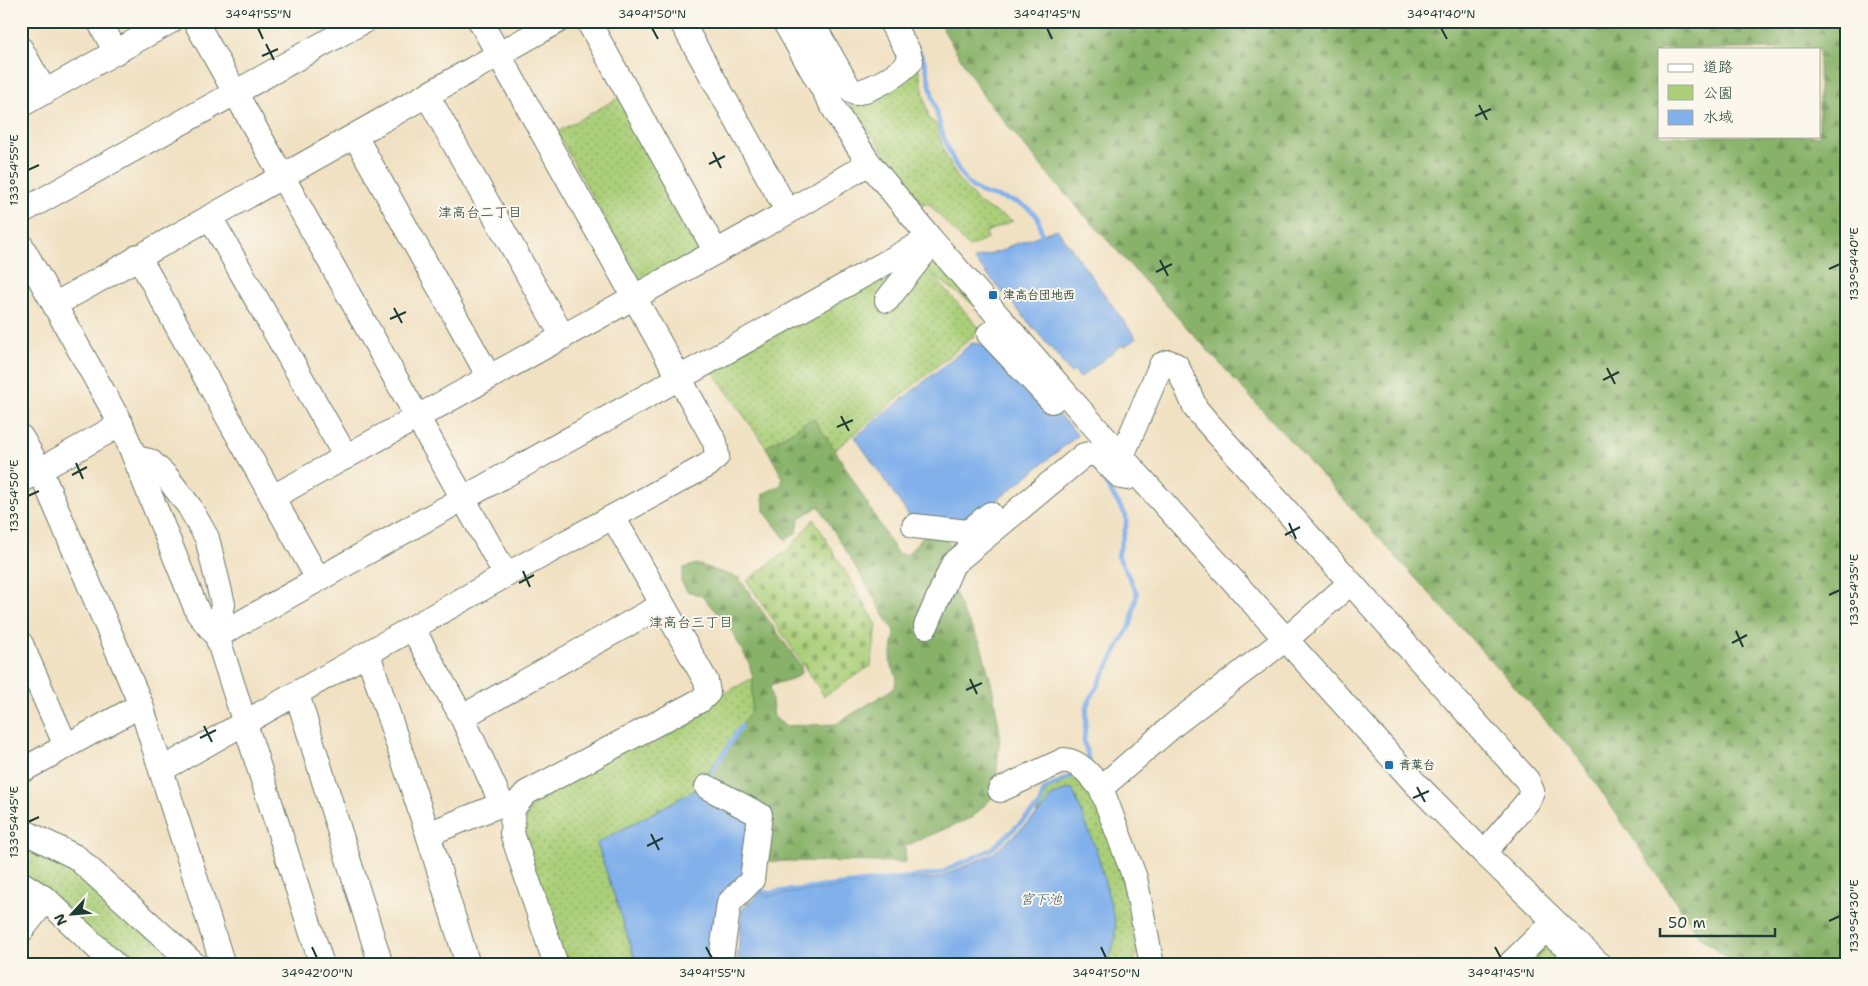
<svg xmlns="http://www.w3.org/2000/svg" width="1868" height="986" font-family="'Shantell Sans','Klee One',sans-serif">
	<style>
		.green { fill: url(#green-dots); stroke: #658656 }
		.forest { fill: url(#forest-firs); stroke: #54784e; fill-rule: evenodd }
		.cemetery { fill: url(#cemetery-stones); stroke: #658656 }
		.water { fill: #81b0eb; stroke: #507690 }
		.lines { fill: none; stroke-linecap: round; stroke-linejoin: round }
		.stream { stroke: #81b0eb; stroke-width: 4.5 }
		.minor-casing { stroke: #687666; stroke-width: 26 }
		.minor { stroke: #fff; stroke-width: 24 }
		.ticks { fill: none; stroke: #1f3d34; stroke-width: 2 }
		.poi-dot { fill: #1f6fb2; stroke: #fbf7ec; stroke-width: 2 }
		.labels { text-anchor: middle; stroke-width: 4; stroke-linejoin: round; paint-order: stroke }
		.poi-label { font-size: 12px; font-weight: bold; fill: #1f3d34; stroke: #fbf7ec; text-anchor: start }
		.neighbourhood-label { font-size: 14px; fill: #1f3d34; stroke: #fbf7ec }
		.water-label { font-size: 14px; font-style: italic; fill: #385a62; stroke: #fbf7ec }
		.neatline { fill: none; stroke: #1f3d34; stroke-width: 2 }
		.ticks-label { font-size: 12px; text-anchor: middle; fill: #1f3d34 }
	</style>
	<defs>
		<pattern id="green-dots" width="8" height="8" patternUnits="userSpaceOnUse" patternTransform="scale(1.25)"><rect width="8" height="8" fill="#abcf79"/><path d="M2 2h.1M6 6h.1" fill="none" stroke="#8ba964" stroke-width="1.8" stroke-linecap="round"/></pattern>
		<pattern id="forest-firs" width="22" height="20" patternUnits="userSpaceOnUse" patternTransform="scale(1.25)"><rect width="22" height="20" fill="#88b269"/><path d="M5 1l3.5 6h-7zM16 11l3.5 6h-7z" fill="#6f9257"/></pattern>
		<pattern id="cemetery-stones" width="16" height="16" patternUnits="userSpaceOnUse" patternTransform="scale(1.25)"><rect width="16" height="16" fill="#abcf79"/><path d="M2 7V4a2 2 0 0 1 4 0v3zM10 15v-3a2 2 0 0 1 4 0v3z" fill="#8ba964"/></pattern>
	</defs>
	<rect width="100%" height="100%" fill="#fbf7ec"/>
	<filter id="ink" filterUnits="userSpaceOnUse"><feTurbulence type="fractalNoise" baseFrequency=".02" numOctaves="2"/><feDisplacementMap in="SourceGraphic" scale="10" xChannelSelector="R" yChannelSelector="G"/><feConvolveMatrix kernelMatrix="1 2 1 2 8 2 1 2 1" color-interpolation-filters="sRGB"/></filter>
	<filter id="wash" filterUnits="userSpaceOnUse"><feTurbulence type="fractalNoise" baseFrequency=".0096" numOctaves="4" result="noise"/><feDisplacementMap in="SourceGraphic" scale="20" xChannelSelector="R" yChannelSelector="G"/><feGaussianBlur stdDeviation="1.12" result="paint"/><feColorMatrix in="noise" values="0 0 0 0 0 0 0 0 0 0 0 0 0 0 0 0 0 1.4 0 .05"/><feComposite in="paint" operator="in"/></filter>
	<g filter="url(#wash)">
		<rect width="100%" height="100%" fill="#f1e1c3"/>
		<g class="green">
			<path d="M918 66 929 119 936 124 944 152 958 179 980 204 1013 221 986 232 988 239 969 247 928 203 922 204 850 105Z"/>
			<path d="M622 96 701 242 697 252 643 281 638 280 557 132Z"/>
			<path d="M932 255 984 312 933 275 981 330 835 450 813 418 766 447 711 369 916 257Z"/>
			<path d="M753 678 751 711 697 789 597 843 637 965H563L524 840C524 821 528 807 539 792Z"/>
			<path d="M1075 776 1084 777 1130 879 1142 938 1133 965H1108L1115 939V921L1098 855 1072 788 1052 796 1042 810 1036 814 1046 791Z"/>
			<path d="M21 835 40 842 188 965H122L21 878Z"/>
			<path d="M1545 936 1578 964 1583 960 1587 965H1526Z"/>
		</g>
		<g class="forest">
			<path d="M938 21H1847V965H1736L1700 937 1575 753 1057 185 984 97ZM1659 49H1819V136H1659Z"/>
			<path d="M813 418 835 450 897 553 907 555 924 535 940 534 952 546 953 587 963 613 980 642 992 686 1000 733 995 795 973 817 905 846 906 862 759 861 697 789 751 711 753 678 749 663 730 628 702 596 687 591 681 581 684 568 696 564 739 578 801 666V673C792 682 780 680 770 687L774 717 785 726 836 724 894 688 897 677 890 662 895 633 819 506 799 519 797 532 786 540 764 511 763 494 781 485 783 478 766 447Z"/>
		</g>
		<path class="cemetery" d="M814 519 877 625 871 666 824 696 747 581 791 547Z"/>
		<g class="water">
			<path d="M1057 229 1136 338 1124 347 1122 345 1080 378 1075 371 1070 373 1056 354 974 259 1007 249V247Z"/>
			<path d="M972 343 993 346 1078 435 968 524 910 517 855 437Z"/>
			<path d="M1072 788 1098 855 1115 921V939L1108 965H737L742 909 761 892 765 896 890 881 938 878 994 853 1042 810 1052 796Z"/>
			<path d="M697 789 754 817 745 881 715 965H637L597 843Z"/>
		</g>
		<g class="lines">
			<g class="stream">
				<path d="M919 51 924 60C935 101 940 148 967 182 985 203 1020 193 1037 217 1041 223 1041 233 1042 239"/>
				<path d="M1090 764 1084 741 1087 705 1131 624 1137 593 1118 556 1126 526V516L1094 465"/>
				<path d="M707 780 741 726"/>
				<path d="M761 882V889L765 893 938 874 992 849 1039 806 1044 790 1075 774"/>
			</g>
		</g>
	</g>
	<g filter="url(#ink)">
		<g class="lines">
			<defs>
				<g id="minor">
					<path d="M99 21 116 52"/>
					<path d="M195 21 506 575"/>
					<path d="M588 21 716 252"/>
					<path d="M681 21 788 212"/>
					<path d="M784 21 840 119 869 163 930 238 1095 427 1414 782 1484 853 1600 965"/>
					<path d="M811 21 849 88 855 93C874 89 898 75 911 61L908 51 890 21"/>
					<path d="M21 49 45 92"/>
					<path d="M427 95 563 337"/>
					<path d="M21 105 171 21"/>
					<path d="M355 136 489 377"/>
					<path d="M21 212 364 21"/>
					<path d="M210 217 346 457"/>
					<path d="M21 245 121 424 198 613 217 636 322 965"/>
					<path d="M138 256 318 579"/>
					<path d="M887 300 924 253 929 240"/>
					<path d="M56 304 558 21"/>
					<path d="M989 334 1052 401 1061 393"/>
					<path d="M21 437 40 470 141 705"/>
					<path d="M1122 456 1161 365 1169 362 1177 366 1196 409 1208 423 1527 780 1532 791 1528 801 1484 853"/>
					<path d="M135 458 150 461 166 476 189 506 207 538 223 604 217 636"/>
					<path d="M21 481 121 424"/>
					<path d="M273 497 788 212 869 163"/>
					<path d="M914 526 968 532 990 514"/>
					<path d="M926 626 953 564 1084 455 1096 453 1121 477 1127 478"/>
					<path d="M413 629 462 717 502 804 513 808"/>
					<path d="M217 636 930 238"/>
					<path d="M21 644 66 746"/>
					<path d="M368 654 428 834 468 965"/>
					<path d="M297 694 381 965"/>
					<path d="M462 717 662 605"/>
					<path d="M161 770 223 965"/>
					<path d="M21 771 141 705 161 770 506 575 708 465 717 456 715 442 480 21"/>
					<path d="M707 787 760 815 752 880 729 903 720 965"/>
					<path d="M1000 790 1064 760C1081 762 1091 776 1101 788"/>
					<path d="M21 830 76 857 195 965"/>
					<path d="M428 834 502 804"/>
					<path d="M21 883 46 899 115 965"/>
					<path d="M21 931 46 899"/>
					<path d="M556 965 512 833 513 808 526 793 701 700 708 693 706 681 613 517"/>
					<path d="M1152 965 1135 878 1101 788 1176 723 1296 631 1349 584"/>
					<path d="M1509 965 1545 930 1567 948"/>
				</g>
			</defs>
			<use href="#minor" class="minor-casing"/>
			<use href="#minor" class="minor"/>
		</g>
	</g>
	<path class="ticks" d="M258 28 263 39M652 28 658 39M1047 28 1052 39M1441 28 1447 39M266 44 274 60M262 56 278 49M1479 105 1487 120M1475 116 1491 109M713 152 721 168M709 164 725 156M28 170 39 165M1160 260 1168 276M1829 269 1840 264M1156 272 1172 264M394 308 402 323M390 319 406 312M1607 368 1615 384M1603 380 1619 372M841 416 849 431M837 427 853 420M76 463 83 479M72 475 87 467M28 496 39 491M1289 523 1296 539M1285 535 1300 527M523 571 530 587M519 583 534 575M1829 595 1840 590M1736 631 1743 647M1732 643 1747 635M970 679 977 694M966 690 982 683M204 726 212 742M200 738 216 730M1417 787 1425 802M1413 798 1429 791M28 822 39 817M651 834 659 850M647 846 663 838M1829 921 1840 916M312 947 317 958M706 947 712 958M1101 947 1106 958M1495 947 1501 958"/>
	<g class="poi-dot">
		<rect x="988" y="290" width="10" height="10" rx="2.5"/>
		<rect x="1384" y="760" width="10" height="10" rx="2.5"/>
	</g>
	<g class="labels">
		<g class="poi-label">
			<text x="1003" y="299">津高台団地西</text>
			<text x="1399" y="769">青葉台</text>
		</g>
		<g class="neighbourhood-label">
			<text x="480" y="217">津高台二丁目</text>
			<text x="691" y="627">津高台三丁目</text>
		</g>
		<g class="water-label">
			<text x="1041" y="904">宮下池</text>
		</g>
	</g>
	<rect width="1868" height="986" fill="none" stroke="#fbf7ec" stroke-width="55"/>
	<rect x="1658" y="48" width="162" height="90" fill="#fbf7ec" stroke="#a3ada2"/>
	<rect x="1668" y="64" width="25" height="8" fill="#ffffff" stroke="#a3ada2"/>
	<text x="1703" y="72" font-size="15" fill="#1f3d34">道路</text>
	<rect x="1668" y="85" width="25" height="15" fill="#abcf79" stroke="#a3ada2"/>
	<text x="1703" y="98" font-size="15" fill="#1f3d34">公園</text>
	<rect x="1668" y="110" width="25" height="15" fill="#81b0eb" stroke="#a3ada2"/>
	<text x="1703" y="122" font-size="15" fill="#1f3d34">水域</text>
	<g transform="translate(72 914) rotate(244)" stroke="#fbf7ec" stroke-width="4" paint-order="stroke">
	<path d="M0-4L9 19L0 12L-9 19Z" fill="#1f3d34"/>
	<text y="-8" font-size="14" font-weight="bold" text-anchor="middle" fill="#1f3d34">N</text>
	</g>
	<path d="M1660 928v8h115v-8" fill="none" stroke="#1f3d34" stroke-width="2.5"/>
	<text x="1668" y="928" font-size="15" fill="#1f3d34" stroke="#fbf7ec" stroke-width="4" paint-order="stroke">50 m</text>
	<rect x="28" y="28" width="1812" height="930" class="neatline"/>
	<g class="ticks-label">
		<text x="258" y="18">34°41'55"N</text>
		<text x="652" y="18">34°41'50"N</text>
		<text x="1047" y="18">34°41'45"N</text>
		<text x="1441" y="18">34°41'40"N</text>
		<text transform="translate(14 170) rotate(-90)" y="4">133°54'55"E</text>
		<text transform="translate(1854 264) rotate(-90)" y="4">133°54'40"E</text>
		<text transform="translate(14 496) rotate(-90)" y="4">133°54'50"E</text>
		<text transform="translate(1854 590) rotate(-90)" y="4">133°54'35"E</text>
		<text transform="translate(14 822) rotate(-90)" y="4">133°54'45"E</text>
		<text transform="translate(1854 916) rotate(-90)" y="4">133°54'30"E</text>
		<text x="317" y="977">34°42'00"N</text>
		<text x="712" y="977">34°41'55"N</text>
		<text x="1106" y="977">34°41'50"N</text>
		<text x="1501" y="977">34°41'45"N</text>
	</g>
</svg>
